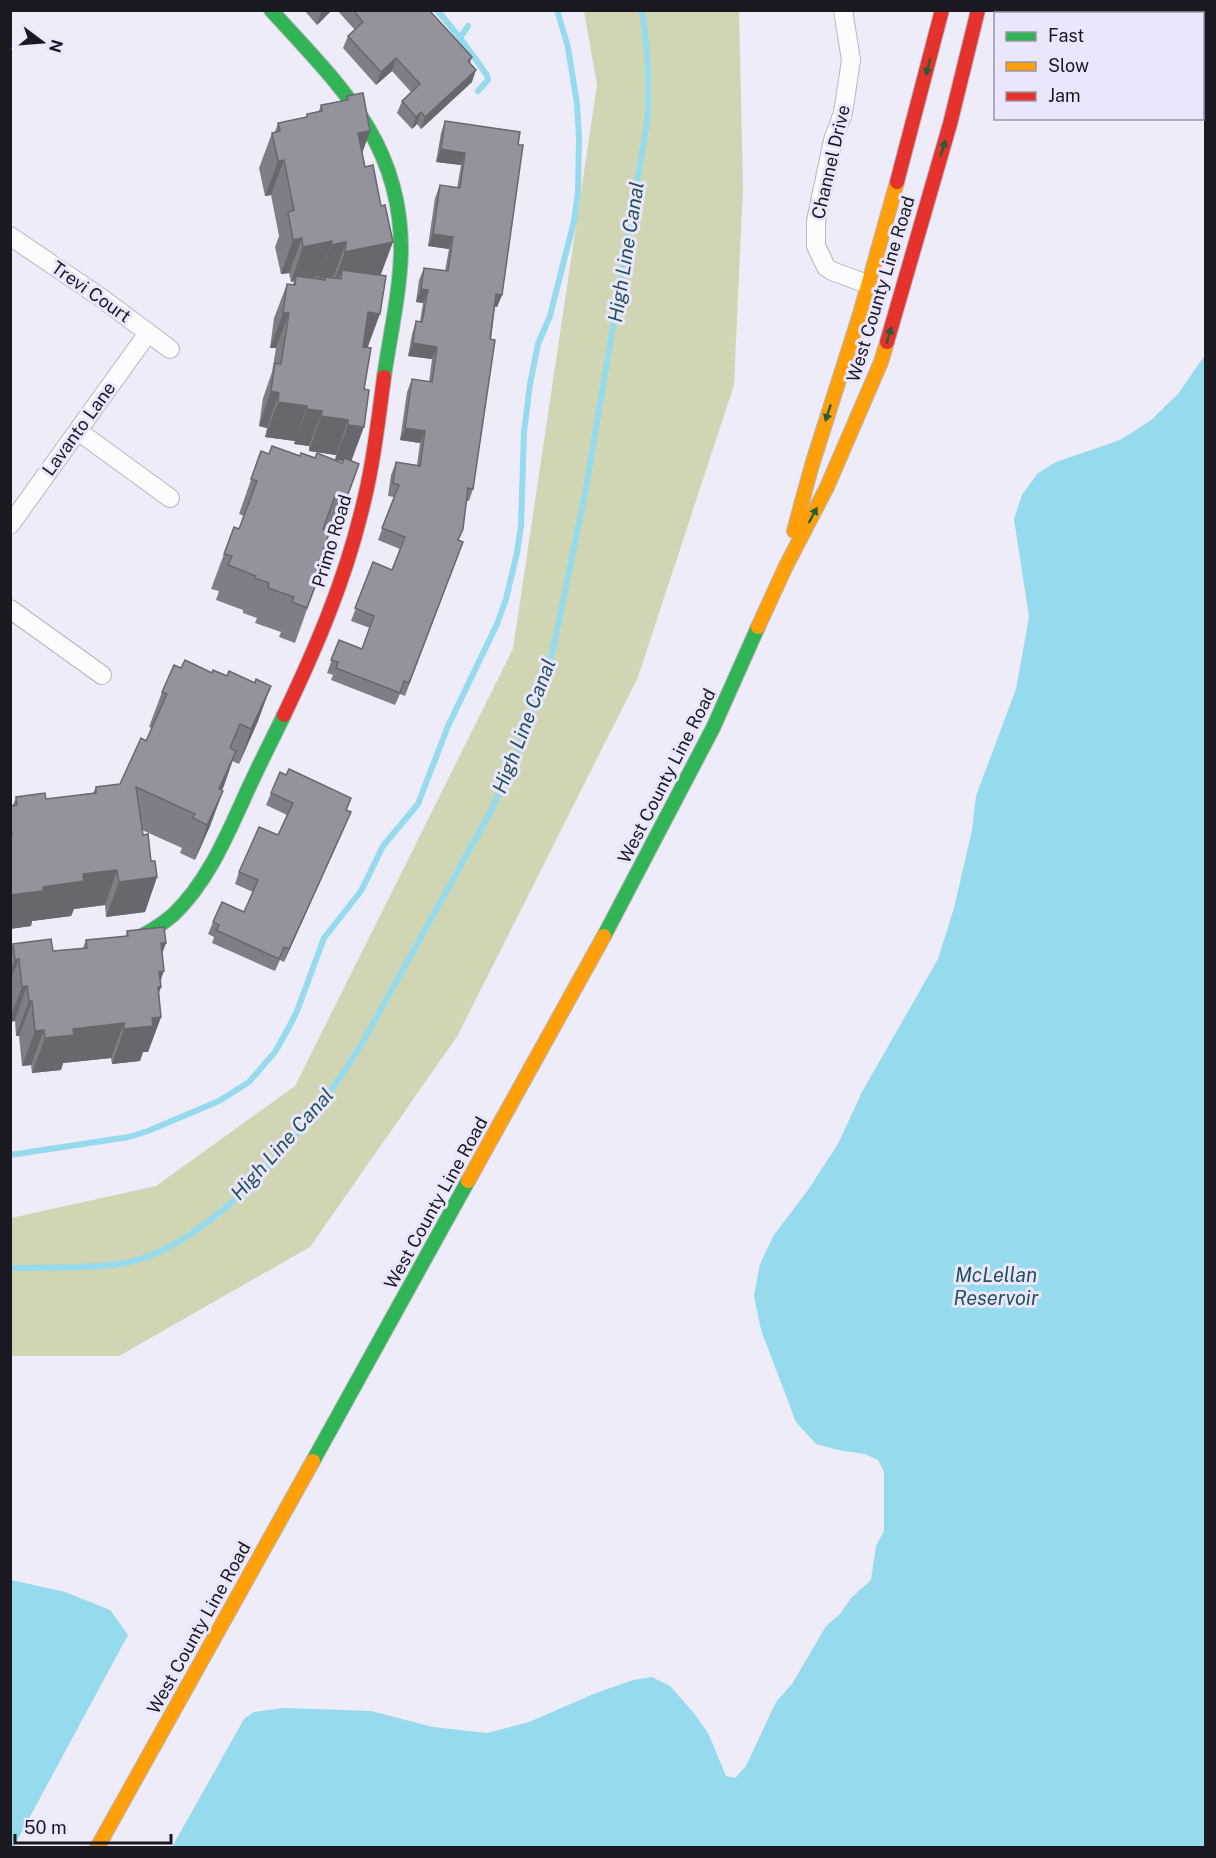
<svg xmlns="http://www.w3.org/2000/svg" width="1216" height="1858" font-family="'Public Sans',sans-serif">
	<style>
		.forest { fill: #d0d6b3 }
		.water { fill: #95daed }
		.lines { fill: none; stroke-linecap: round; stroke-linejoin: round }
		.stream { stroke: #95daed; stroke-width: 6 }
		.street-casing { stroke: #b7b5bf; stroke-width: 20 }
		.fast-casing { stroke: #b7b5bf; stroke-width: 16 }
		.slow-casing { stroke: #b7b5bf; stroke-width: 16 }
		.jam-casing { stroke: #b7b5bf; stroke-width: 16 }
		.street { stroke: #fcfcfe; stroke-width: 18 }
		.fast { stroke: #30b455; stroke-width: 14 }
		.slow { stroke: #ff9f0a; stroke-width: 14 }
		.jam { stroke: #e5322d; stroke-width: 14 }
		.wall { fill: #7f7e86 }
		.shaded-wall { fill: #68676d }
		.building { fill: #94939c; stroke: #68676d; stroke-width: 1.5 }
		.oneway { fill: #245f38 }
		.labels { text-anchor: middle; stroke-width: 6; stroke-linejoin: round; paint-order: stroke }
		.street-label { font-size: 18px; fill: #1a1921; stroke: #eae7fd }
		.water-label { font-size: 20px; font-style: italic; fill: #26525b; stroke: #eae7fd }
	</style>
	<rect width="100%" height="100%" fill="#eeecf8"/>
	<path class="forest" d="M584 11H739L743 187 734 385 638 677 458 1035 310 1247 119 1356H11V1218L156 1186 295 1086 513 649 597 85Z"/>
	<g class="water">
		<path d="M1166 11H1205V82L1202 81V14L1167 13Z"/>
		<path d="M1205 355V1847H172L244 1719 254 1712 283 1708 371 1711 433 1727 487 1733 529 1722 596 1693 633 1680 652 1677 670 1686 693 1712 708 1733 726 1776 735 1778 746 1766 776 1702 792 1684 826 1626 840 1614 851 1598 871 1580 876 1546 884 1531V1472L878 1460 865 1454 838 1450 816 1444 796 1422 761 1330 754 1296 760 1264 774 1235 808 1190 838 1144 862 1092 938 959 954 908 972 830 976 796 1016 689 1029 617 1014 519 1022 495 1037 474 1056 462 1120 440 1150 421 1178 394Z"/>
		<path d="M11 1580 65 1592 110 1610 128 1635 13 1848 10 1847Z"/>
	</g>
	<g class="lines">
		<g class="stream">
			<path d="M437 10 460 38 487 75 488 80 478 91"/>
			<path d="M460 38 468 26"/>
			<path d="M10 1155 129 1137 148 1131 219 1101 249 1082 275 1052 289 1027 297 1011 324 938 361 891 383 846 418 804 448 726 497 624 506 599 517 553 521 526 524 432 530 384 538 344 550 316 574 221 578 192 579 138 577 104 568 47 557 10"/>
			<path d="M10 1268C46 1267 91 1269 125 1263 214 1246 314 1121 360 1047L491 811 518 750 553 650 586 488 647 123C650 84 648 49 642 10"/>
		</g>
		<defs>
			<g id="street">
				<path d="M843 10 851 60 843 113 833 140 816 221V246L826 267 832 271 867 284"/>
				<path d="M10 236 100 297 170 349"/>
				<path d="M78 431 170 498"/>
				<path d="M10 525 148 333"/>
				<path d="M10 609 102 675"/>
			</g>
			<g id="fast">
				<path d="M271 10C339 85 402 142 401 251 400 293 390 335 384 377"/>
				<path d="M604 936 713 728 758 627"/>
				<path d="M126 944C143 936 159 927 173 915 210 880 229 830 250 785 261 761 273 738 284 715"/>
				<path d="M313 1461 468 1181"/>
			</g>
			<g id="slow">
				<path d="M794 531 812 465 860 314 897 182"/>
				<path d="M758 627 786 566 827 487 881 362 887 342"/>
				<path d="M468 1181 604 936"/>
				<path d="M97 1848 313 1461"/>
			</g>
			<g id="jam">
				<path d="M897 182 942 10"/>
				<path d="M887 342 950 124 978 10"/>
				<path d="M284 715C315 650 344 583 361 513 373 468 378 422 384 377"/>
			</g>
		</defs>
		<use href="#street" class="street-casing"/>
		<use href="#fast" class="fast-casing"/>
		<use href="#slow" class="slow-casing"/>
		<use href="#jam" class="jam-casing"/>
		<use href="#street" class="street"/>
		<use href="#fast" class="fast"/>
		<use href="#slow" class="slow"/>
		<use href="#jam" class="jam"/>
	</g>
	<g class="wall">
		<path d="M304 10H332L317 25Z"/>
		<path d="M337 10H429L472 57 470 63 472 82 421 129 417 124 412 129 397 113 402 101 411 92 392 71 376 85 343 48 348 36 355 30Z"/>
		<path d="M347 96 370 131 362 152 381 275 368 347 351 461 359 464 333 535 329 534 316 571 320 573 295 643 279 637 281 632 255 623 257 618 243 613V610L216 600 219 591 211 589 234 527 239 529 244 516 239 514 261 451 269 454 300 456 342 463 343 461 335 460 336 455 309 451V446L294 444 295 441 265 437 267 428 259 426 263 398 272 372 276 348H270L274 318 287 284H293L294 281 291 282 289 273 281 274 275 247 279 236 271 195 265 196 259 168 272 133 275 132 278 123 306 117 307 114 319 111 321 105 345 100Z"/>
		<path d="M445 121 520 132 502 295 497 307H495L473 489 469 501H467L458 540 463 542 405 696 400 694 395 705 331 680 333 675 327 673 339 640 362 649 370 628 351 621 373 562 392 570 400 549 378 540 394 497 388 496 391 475 396 462 417 465 420 443 400 440 407 392 412 379 429 382 432 359 408 356 412 334 416 321 420 322 423 303 416 302 419 280 424 268 445 271 449 249 428 246 435 198 440 185 457 188 461 165 436 162 441 133Z"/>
		<path d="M162 692 258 721 239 764 232 761 221 790 223 791 210 826 195 860 180 853 182 848 142 830 151 861 157 877 145 912 106 917 105 905 74 909 71 916 32 921 31 926 10 929V806L13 805 16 797 46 799 93 793 96 787 120 784 146 741 152 728 149 727Z"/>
		<path d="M286 775 351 798 347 810 351 812 346 824 284 962 280 960 275 971 212 943 214 937 208 934 213 922 244 912 253 892 235 884 239 872 278 835 287 815 266 805 271 793Z"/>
		<path d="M127 931 166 943 162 953 161 987 159 992 161 1017 148 1052H143L140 1061 112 1064 111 1058 63 1063 61 1070 32 1073 31 1065 22 1066 19 1036H16L15 1021 10 1022V951L13 944 53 951 83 948 86 940 126 936Z"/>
	</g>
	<g class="shaded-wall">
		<path d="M323 10H332L317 25 321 12Z"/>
		<path d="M396 58 392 71 376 85 381 72Z"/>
		<path d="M476 70 472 82 421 129 425 117Z"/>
		<path d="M421 112 417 124 412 129 416 117Z"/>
		<path d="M370 131 358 165V133Z"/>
		<path d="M441 149 465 153 461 165 436 162Z"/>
		<path d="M284 160 271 195 265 196 278 161Z"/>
		<path d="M433 234 453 237 449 249 428 246Z"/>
		<path d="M302 238 289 273 281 274 293 240Z"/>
		<path d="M332 241 319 276 295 281 296 276 294 281 291 282 303 247Z"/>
		<path d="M346 242 334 276 318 279 331 245Z"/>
		<path d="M393 242 380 277 342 270 336 286 332 287 345 252Z"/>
		<path d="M421 289 428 290 423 303 416 302Z"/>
		<path d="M496 294 502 295 497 307 492 306Z"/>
		<path d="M368 312 380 314 367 349 355 347Z"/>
		<path d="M283 313H289L276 348H270Z"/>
		<path d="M413 343 437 347 432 359 408 356Z"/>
		<path d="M271 391 279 393 267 428 259 426Z"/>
		<path d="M278 402 307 406 295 441 265 437Z"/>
		<path d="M307 409 322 411 309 446 294 444Z"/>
		<path d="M321 416 348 420 336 455 309 451Z"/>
		<path d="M348 425 364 427 351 462 335 460Z"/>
		<path d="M405 428 425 431 420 443 400 440Z"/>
		<path d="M271 686 258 721 239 764 251 729Z"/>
		<path d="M236 751 224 786 206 824 219 789Z"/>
		<path d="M223 791 210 826 195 860 207 825Z"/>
		<path d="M351 812 346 824 284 962 289 949Z"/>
		<path d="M117 870 105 905 74 909 71 916 32 921 31 926 10 929V895L83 874Z"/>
		<path d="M157 877 145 912 106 917 119 882Z"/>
		<path d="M161 943H166L153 978Z"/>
		<path d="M19 959 10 982V971L15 960Z"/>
		<path d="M164 971 158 987H161L148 1022 159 972Z"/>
		<path d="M27 986 15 1021 10 1022V1018L22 987Z"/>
		<path d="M29 1001H32L19 1036H16Z"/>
		<path d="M161 1017 148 1052H143L140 1061 112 1064 124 1029 152 1018Z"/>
		<path d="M124 1023 111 1058 63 1063 61 1070 32 1073 45 1038 73 1029Z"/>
		<path d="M44 1030 31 1065 22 1066 35 1031Z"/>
	</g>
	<g class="building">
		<path d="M353 10H429L472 57 468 61 476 70 425 117 421 112 416 117 402 101 420 84 396 58 381 72 348 36 363 22Z"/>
		<path d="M363 93 370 131 358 133 365 167 373 165 381 206 385 205 393 242 345 252 346 242 331 245 332 241 303 247 302 238 293 240 288 212 294 210 284 160 278 161 272 133 280 131 278 123 307 117V114L322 111 321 105 348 100 347 96Z"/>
		<path d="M445 121 520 132 518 145H523L502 295 496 294 490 339 495 340 473 489 468 488 463 529 458 540 463 542 409 683 404 681 400 693 336 668 338 662 331 660 339 640 362 649 374 616 355 608 373 562 392 570 405 537 382 528 399 485 393 483 396 462 420 466 425 431 405 428 412 379 432 382 437 347 413 343 416 321 422 322 428 290 421 289 424 268 448 271 453 237 433 234 440 185 460 188 465 153 441 149Z"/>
		<path d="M342 270 386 276 380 314 368 312 363 347 371 348 364 389 369 390 364 427 348 425V420L321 416 322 411 307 409V406L278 402 279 393 271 391 275 363 281 364 289 313H283L287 284 295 285 296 276 325 280 326 277 341 279Z"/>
		<path d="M272 446 300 456 301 453 315 458 317 453 342 463 344 458 359 464 346 500 335 496 323 529 330 531 316 571 320 573 307 608 292 602 294 597 268 588 269 583 255 578 256 576 228 565 232 556 224 554 234 527 239 529 257 481 251 479 261 451 269 454Z"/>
		<path d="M185 660 212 673 213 670 227 676 229 671 255 683 256 679 271 686 251 729 240 724 230 748 236 751 219 789 223 791 207 825 193 818 195 814 136 787 143 835 148 834 151 861H155L157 877 119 882 117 870 83 874 84 881 43 887V891L10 895V836L12 835 10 823V806L17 805 16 797 45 793 46 799 96 793V787L120 784 141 738 146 741 167 694 162 692 174 665 181 668Z"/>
		<path d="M289 769 351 798 346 810 351 812 319 883 289 949 284 947 279 959 216 930 219 925 213 922 222 902 244 912 258 880 239 872 259 827 278 835 293 803 271 793 280 772 286 775Z"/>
		<path d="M164 927 166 943H161L164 971 159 972 161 987H158L161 1017 152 1018 153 1026 124 1029V1023L73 1029 74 1035 45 1038 44 1030 35 1031 32 1001H29L27 986 22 987 19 959 15 960 13 944 51 939 53 951 87 948 86 940 128 936 127 931Z"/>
	</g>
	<defs><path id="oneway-solid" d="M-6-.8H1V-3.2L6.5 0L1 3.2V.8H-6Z" transform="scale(1.5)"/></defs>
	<g class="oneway">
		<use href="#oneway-solid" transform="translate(928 67) rotate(104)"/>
		<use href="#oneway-solid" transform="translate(943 148) rotate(-74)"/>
		<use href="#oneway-solid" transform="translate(889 335) rotate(-74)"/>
		<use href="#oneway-solid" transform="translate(828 413) rotate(108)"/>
		<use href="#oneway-solid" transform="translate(813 515) rotate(-62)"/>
	</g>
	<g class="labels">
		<g class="street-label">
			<text transform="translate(831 162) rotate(-77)" y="6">Channel Drive</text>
			<text transform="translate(881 289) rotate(-73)" y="6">West County Line Road</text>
			<text transform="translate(91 292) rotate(35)" y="6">Trevi Court</text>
			<text transform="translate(79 429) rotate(-54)" y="6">Lavanto Lane</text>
			<text transform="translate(332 541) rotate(-73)" y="6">Primo Road</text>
			<text transform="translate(667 776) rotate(-63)" y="6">West County Line Road</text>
			<text transform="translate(436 1203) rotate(-61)" y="6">West County Line Road</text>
			<text transform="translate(199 1628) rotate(-61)" y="6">West County Line Road</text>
		</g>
		<g class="water-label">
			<text transform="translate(626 252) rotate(-81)" y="7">High Line Canal</text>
			<text transform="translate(524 726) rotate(-69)" y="7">High Line Canal</text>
			<text transform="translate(282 1144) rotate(-48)" y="7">High Line Canal</text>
			<text x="996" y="1282">McLellan<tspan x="996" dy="23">Reservoir</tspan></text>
		</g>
	</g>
	<rect width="1216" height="1858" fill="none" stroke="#1a1921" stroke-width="24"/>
	<rect x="994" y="12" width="210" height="108" fill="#eae7fd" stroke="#9795a5" stroke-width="1.5"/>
	<rect x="1006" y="32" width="30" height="9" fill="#30b455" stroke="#9795a5" stroke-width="1.5"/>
	<text x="1048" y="42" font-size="18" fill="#1a1921">Fast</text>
	<rect x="1006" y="62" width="30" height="9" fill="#ff9f0a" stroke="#9795a5" stroke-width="1.5"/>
	<text x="1048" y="72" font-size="18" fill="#1a1921">Slow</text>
	<rect x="1006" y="92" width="30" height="9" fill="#e5322d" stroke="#9795a5" stroke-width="1.5"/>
	<text x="1048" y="102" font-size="18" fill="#1a1921">Jam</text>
	<g transform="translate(42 42) rotate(106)" stroke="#eae7fd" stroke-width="4.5" paint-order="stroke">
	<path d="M0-4.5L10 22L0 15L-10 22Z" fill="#1a1921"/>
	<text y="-9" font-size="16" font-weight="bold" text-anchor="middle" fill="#1a1921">N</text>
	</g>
	<path d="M15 1834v9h156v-9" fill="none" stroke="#1a1921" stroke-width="3"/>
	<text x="24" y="1834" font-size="18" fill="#1a1921" stroke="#eae7fd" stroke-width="4.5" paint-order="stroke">50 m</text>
</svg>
